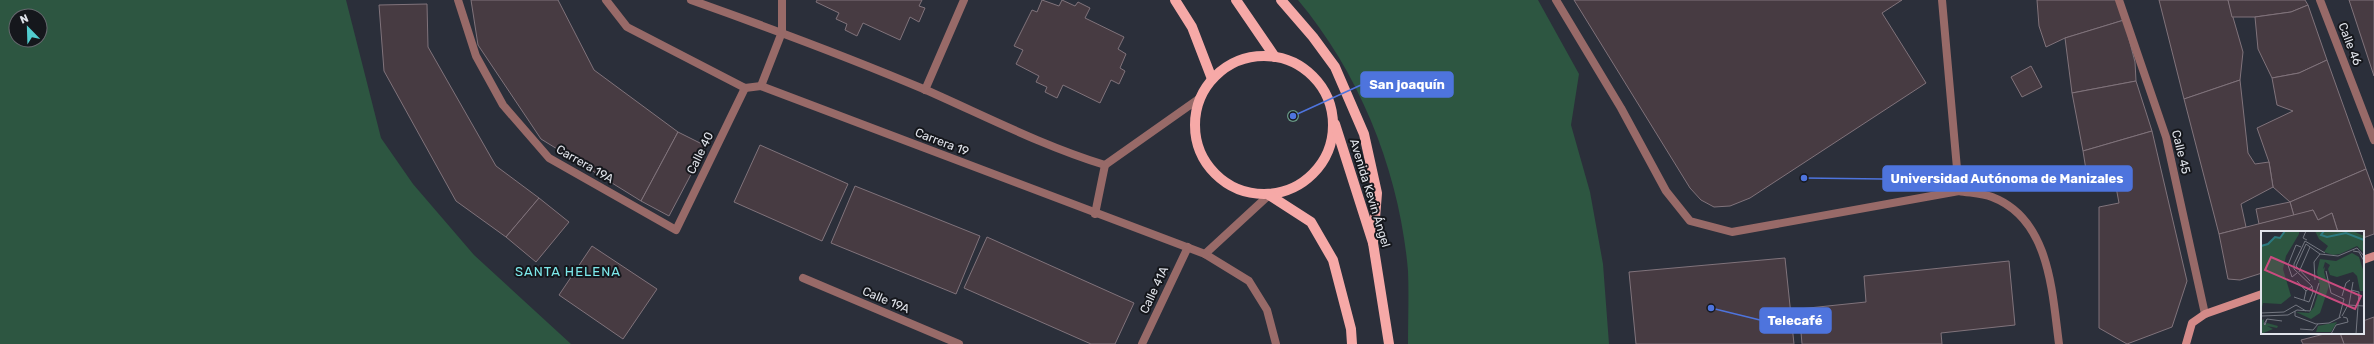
<svg xmlns="http://www.w3.org/2000/svg" width="2374" height="344" font-family="Rubik,sans-serif">
	<style>
		.green { fill: #2d5641; fill-rule: evenodd }
		.building { fill: #473b42; stroke: #80737b }
		.lines { fill: none; stroke-linecap: round; stroke-linejoin: round }
		.minor { stroke: #986a68; stroke-width: 8 }
		.secondary { stroke: #d48a88; stroke-width: 8 }
		.primary { stroke: #f6a9a7; stroke-width: 10 }
		.tree { fill: #669683 }
		.labels { text-anchor: middle; stroke-width: 4; stroke-linejoin: round; paint-order: stroke }
		.street-label { font-size: 12px; fill: #e1e4eb; stroke: #15171c }
		.neighbourhood-label { font-size: 13px; letter-spacing: 1px; fill: #7de9eb; stroke: #15171c }
		.inset-river { fill: none; stroke: #2c797f; stroke-width: 2 }
		.inset-road { fill: none; stroke: #747781; stroke-width: 1 }
		.view { fill: #ca4b7f; fill-opacity: 0.15; stroke: #ca4b7f; stroke-width: 2 }
		.inset-edge { fill: none; stroke: #e1e4eb; stroke-width: 2 }
		.leader { fill: none; stroke: #4e74dd; stroke-width: 1.5 }
		.callout-dot { fill: #4e74dd; stroke: #15171c; stroke-width: 1.5 }
		.callout { fill: #4e74dd; stroke: #4e74dd; stroke-width: 1.5 }
		.callout-label { font-size: 13px; text-anchor: middle; font-weight: bold; fill: #fff }
	</style>
	<rect width="100%" height="100%" fill="#2b2f3a"/>
	<g class="green">
		<path d="M0 0H346L381 138 413 184 474 255 571 344H0ZM16 16H40V40H16Z"/>
		<path d="M1298 0H1538L1579 74 1571 125 1590 192 1603 264 1609 344H1408C1408 320 1409 295 1408 271 1400 174 1361 75 1298 0Z"/>
	</g>
	<g class="building">
		<path d="M471 0H558L594 70 678 132 641 201 541 139 478 45Z"/>
		<path d="M817 0H922L919 6 925 8 919 22 910 17 900 40 863 23 857 36 845 30 847 24 836 19 839 13 816 2Z"/>
		<path d="M1042 0 1059 6 1062 0 1075 6 1078 2 1090 8 1085 18 1124 37 1118 49 1126 54 1120 68 1125 71 1119 84 1111 80 1100 103 1063 85 1057 98 1045 92 1047 87 1036 82 1039 76 1016 64 1023 50 1014 46 1032 10 1037 12Z"/>
		<path d="M1574 0H1902L1882 13 1926 83 1750 198 1730 206 1714 207 1701 200 1690 188Z"/>
		<path d="M2037 0H2116L2124 20 2065 38 2046 47 2039 26Z"/>
		<path d="M2159 0H2228L2243 52 2240 80 2184 99Z"/>
		<path d="M2228 0H2305L2308 5 2291 12 2255 17H2232Z"/>
		<path d="M2349 0H2374V76Z"/>
		<path d="M427 4 428 47 496 166 539 198 506 237 456 201 384 71 379 5Z"/>
		<path d="M2308 5 2327 60 2299 73 2272 78 2258 49 2255 17 2291 12Z"/>
		<path d="M2124 20 2135 62 2136 81 2072 93 2065 38Z"/>
		<path d="M2327 60 2366 169 2290 202 2273 187 2269 162 2257 128 2293 111 2277 105 2272 78 2299 73Z"/>
		<path d="M2031 66 2042 87 2022 97 2011 77Z"/>
		<path d="M2240 80 2248 153 2255 164 2269 162 2273 187 2241 204 2246 227 2219 234 2184 99Z"/>
		<path d="M2136 81 2152 131 2083 151 2072 93Z"/>
		<path d="M2152 131 2187 281 2172 327 2127 344 2099 328V207L2119 203 2113 171 2087 176 2083 151Z"/>
		<path d="M678 132 706 146 669 216 641 201Z"/>
		<path d="M760 145 848 184 822 241 734 202Z"/>
		<path d="M2366 169 2374 191V234L2363 238V232H2338L2332 213 2318 220 2313 210 2294 216 2290 202Z"/>
		<path d="M855 186 980 236 956 294 831 243Z"/>
		<path d="M539 198 569 222 536 262 506 237Z"/>
		<path d="M2290 202 2294 216 2259 224 2256 209Z"/>
		<path d="M2313 210 2318 220 2332 213 2338 232H2262V273L2240 280 2228 279 2219 234Z"/>
		<path d="M987 237 1134 303 1115 344H1091L964 288Z"/>
		<path d="M592 246 657 289 623 339 559 295Z"/>
		<path d="M1785 258 1794 344H1636L1629 272Z"/>
		<path d="M2009 261 2015 325 1941 333 1942 344H1802L1799 309 1866 302 1864 276Z"/>
		<path d="M2374 317V344H2344L2340 333H2363V321Z"/>
		<path d="M2328 333H2340L2344 344H2303L2301 340Z"/>
	</g>
	<g class="lines">
		<g class="minor">
			<path d="M458 0 476 56 503 105 549 158 676 230 745 88"/>
			<path d="M606 0 627 27 745 88 761 86 1205 254 1249 281 1267 310 1276 344"/>
			<path d="M691 0C770 28 848 57 926 90 985 116 1043 146 1105 165"/>
			<path d="M1556 0 1621 108 1666 191 1690 221 1732 232 1959 191C1969 193 1982 193 1992 197 2050 219 2052 292 2059 344"/>
			<path d="M1942 0 1959 191"/>
			<path d="M2119 0 2166 137 2205 314"/>
			<path d="M2320 0 2374 140"/>
			<path d="M761 86 782 32V0"/>
			<path d="M925 90 964 0"/>
			<path d="M1105 165 1200 98"/>
			<path d="M1095 214 1105 165"/>
			<path d="M1205 254 1269 195"/>
			<path d="M803 278 959 344"/>
			<path d="M1142 344 1188 247"/>
		</g>
		<g class="secondary">
			<path d="M2363 260 2374 256"/>
			<path d="M2186 344 2192 323 2205 314 2262 294"/>
		</g>
		<g class="primary">
			<path d="M1175 0 1192 27 1212 79"/>
			<path d="M1236 0 1275 57"/>
			<path d="M1281 0 1313 37 1335 67 1364 134 1377 193 1373 243"/>
			<circle cx="1264" cy="125" r="69"/>
			<path d="M1335 124 1373 243 1389 344"/>
			<path d="M1269 195 1311 222 1333 260 1351 329 1352 344"/>
		</g>
	</g>
	<circle class="tree" cx="1293" cy="116" r="6"/>
	<g class="labels">
		<g class="street-label">
			<text transform="translate(2350 44) rotate(69)" y="4">Calle 46</text>
			<text transform="translate(942 142) rotate(21)" y="4">Carrera 19</text>
			<text transform="translate(2181 152) rotate(76)" y="4">Calle 45</text>
			<text transform="translate(700 153) rotate(-64)" y="4">Calle 40</text>
			<text transform="translate(585 164) rotate(30)" y="4">Carrera 19A</text>
			<text transform="translate(1370 193) rotate(73)" y="4">Avenida Kevin Ángel</text>
			<text transform="translate(1154 290) rotate(-65)" y="4">Calle 41A</text>
			<text transform="translate(886 300) rotate(23)" y="4">Calle 19A</text>
		</g>
		<g class="neighbourhood-label">
			<text x="568" y="276">SANTA HELENA</text>
		</g>
	</g>
	<g transform="translate(2261 231)">
		<rect width="103" height="103" fill="#2b2f3a"/>
		<path d="M24 0H38V3L25 25 22 38 30 65 20 73 2 72 0 80V15L7 13 14 6 19 7ZM54 0H92L103 5V22L96 15 79 23 72 24 63 21 67 15 58 8ZM91 22 98 26 103 42V60H99L96 45 92 41 76 46 69 44 67 38 69 34 64 31 62 38 64 36 63 41 65 48 67 47 68 55 59 82 50 88 35 81 48 82 53 76 59 56 56 41 59 28 75 30ZM3 88V94L6 92 17 95 16 97 6 95 12 98 0 103V90ZM76 91 70 101H55L57 95Z" fill="#2d5641"/>
		<path class="inset-river" d="M63 0 60 4 66 6 85 2 103 9M0 15 7 13 14 6 19 7 24 0"/>
		<path class="inset-road" d="M45 0 42 7 46 9M92 20 98 21 103 30M65 40 70 62 83 68 78 87M38 41 49 16M36 42 31 46 27 34 35 14 40 16M54 49 53 31 59 23 77 25 96 17 103 25M36 50 45 60M49 50 35 35 45 13 59 23M51 55 33 38V33L44 10 64 22M90 59 98 61 95 103M81 65 85 52 89 49M33 66 48 71 52 61 51 55M43 69 45 60 51 55M88 74 92 51M34 80V85L55 93 68 92 80 86M0 82 23 81 35 74 45 80M0 85 27 84 36 79 49 80 58 52M81 85 87 74 103 75M6 88 3 93 4 94 6 88 21 90M39 98 52 99 57 93M70 103 75 94 87 91 86 87 82 86"/>
		<path class="view" d="M10 26 100 65 94 78 4 39Z"/>
		<rect width="103" height="103" class="inset-edge"/>
	</g>
	<path class="leader" d="M1293 116L1361 85M1804 178L1883 179M1711 308L1760 320"/>
	<g class="callout-dot">
		<circle cx="1293" cy="116" r="4"/>
		<circle cx="1804" cy="178" r="4"/>
		<circle cx="1711" cy="308" r="4"/>
	</g>
	<g class="callout">
		<rect x="1361" y="72" width="92" height="25" rx="4"/>
		<rect x="1883" y="166" width="249" height="25" rx="4"/>
		<rect x="1760" y="308" width="71" height="25" rx="4"/>
	</g>
	<g class="callout-label">
		<text x="1407" y="89">San joaquín</text>
		<text x="2007" y="183">Universidad Autónoma de Manizales</text>
		<text x="1795" y="325">Telecafé</text>
	</g>
	<g transform="translate(28 28) rotate(337)"><circle r="19" fill="#15171c" stroke="#67696f"/>
	<path d="M0-3L7 15L0 10L-7 15Z" fill="#52cdcf"/>
	<text y="-6" font-size="11" font-weight="bold" text-anchor="middle" fill="#e1e4eb">N</text>
	</g>
</svg>
